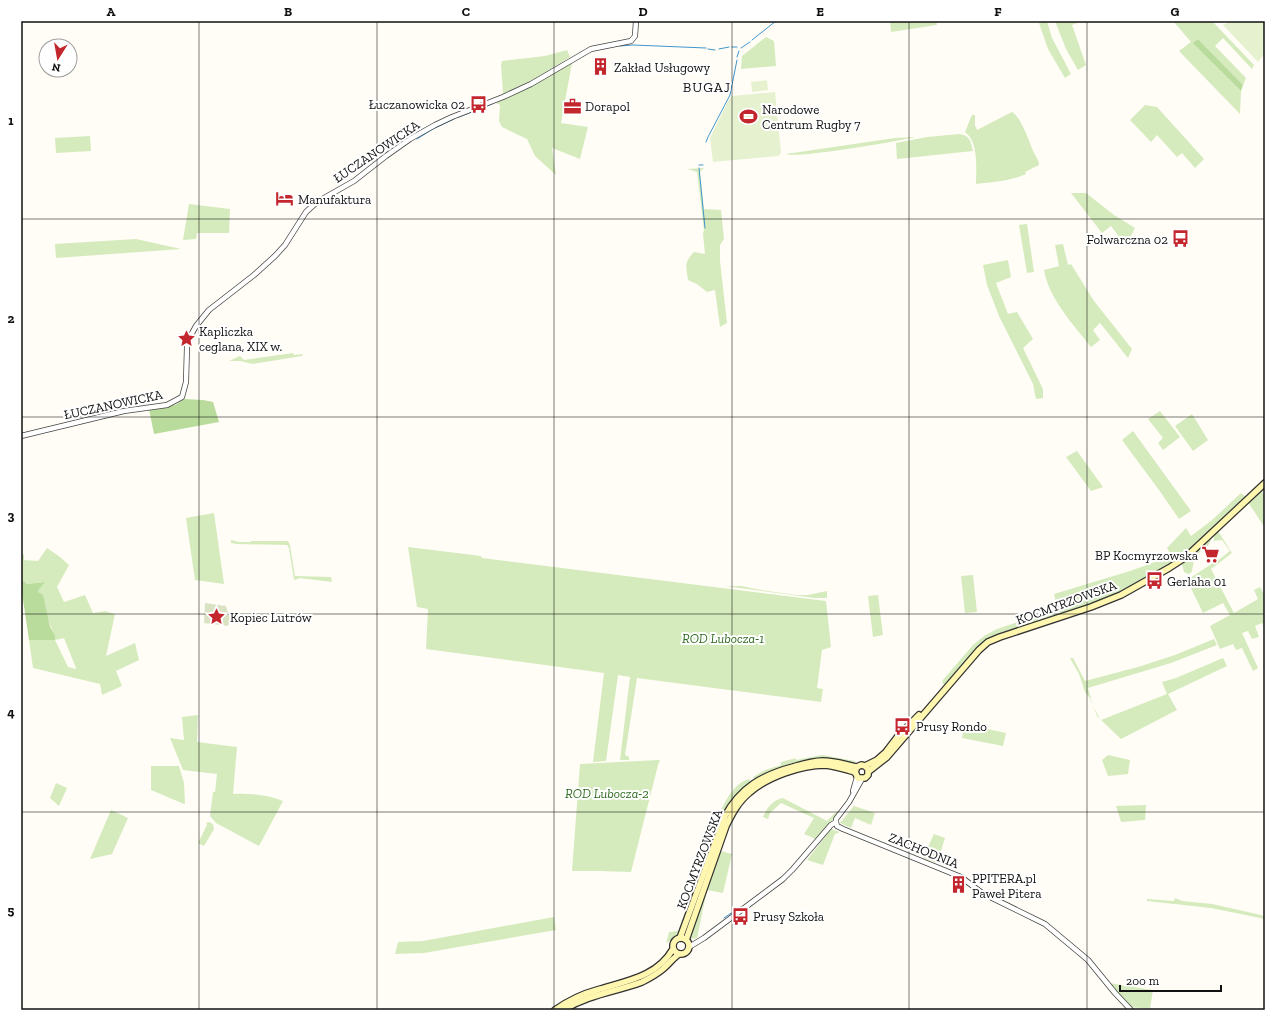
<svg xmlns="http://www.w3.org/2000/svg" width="1286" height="1031" font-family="'Zilla Slab',serif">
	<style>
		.green { fill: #d5ebbd; fill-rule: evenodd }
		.forest { fill: #b9dc9c }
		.cemetery { fill: #d9e3c4 }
		.pitch { fill: #e6f2cf }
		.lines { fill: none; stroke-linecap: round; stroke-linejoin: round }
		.stream { stroke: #3f96cf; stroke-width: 1 }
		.tertiary-casing { stroke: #444; stroke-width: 6 }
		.secondary-casing { stroke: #333; stroke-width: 8 }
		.tertiary { stroke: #fff; stroke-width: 4.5 }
		.secondary { stroke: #fff6b0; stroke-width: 5.5 }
		.grid { fill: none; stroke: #111; stroke-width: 1; stroke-opacity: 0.55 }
		.labels { text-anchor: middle; stroke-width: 4; stroke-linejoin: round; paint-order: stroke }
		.poi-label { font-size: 13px; fill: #111; stroke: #fff; text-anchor: start }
		.street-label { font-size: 13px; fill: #111; stroke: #fff }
		.park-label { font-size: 13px; font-style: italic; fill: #2f6b1f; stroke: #fff }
		.neighbourhood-label { font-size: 14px; letter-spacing: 1px; fill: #111; stroke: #fff }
		.neatline { fill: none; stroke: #111; stroke-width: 1.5 }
		.grid-label { font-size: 13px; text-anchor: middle; font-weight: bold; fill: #111 }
	</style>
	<rect width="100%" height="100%" fill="#fffdf5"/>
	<g class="green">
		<path d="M890 21H936L937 25 891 32Z"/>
		<path d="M1047 21 1052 38 1071 74 1065 78 1048 49 1039 23Z"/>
		<path d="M1055 21H1079V22L1072 25 1086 65 1078 70 1066 49Z"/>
		<path d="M1173 21H1212L1254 65 1252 69 1223 38 1215 46 1246 78 1243 85 1198 39 1194 43 1241 91 1240 114 1179 51 1191 42Z"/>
		<path d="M766 37 774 41 776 66 741 69 742 56Z"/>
		<path d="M567 50 570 57 536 78 503 94 501 65 502 61 545 56Z"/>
		<path d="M572 63 561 123 588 127 580 159 552 148 556 175 535 156 527 139 502 127 499 121 500 105 496 103 532 85Z"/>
		<path d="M1145 105 1157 107 1204 159 1195 168 1182 153 1177 157 1157 135 1151 142 1130 120Z"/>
		<path d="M1012 112C1022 118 1029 142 1034 153 1036 157 1039 160 1039 165L1025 172 1026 174C1010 181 994 182 976 184 976 169 979 142 965 132L971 117 972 115H975V127H976L977 130Z"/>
		<path d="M959 134C970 135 971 142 973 151L897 159 896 143 927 137Z"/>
		<path d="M90 136 91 151 56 153 55 138Z"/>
		<path d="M916 137C899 141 795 159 786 154L895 138Z"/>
		<path d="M704 168 700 172 704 209 721 210 724 239 720 245V261L727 323 720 327 715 290 707 292 697 284 688 280C686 265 684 263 694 252L705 254 703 234 704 230 697 172 687 169Z"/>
		<path d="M1071 193H1086L1114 215 1135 228 1126 246 1111 226 1102 233Z"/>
		<path d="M189 204 230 209 229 233H197L196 239 183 240Z"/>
		<path d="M1027 224 1034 272 1027 273 1019 225Z"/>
		<path d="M136 239 181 249 56 258 55 244Z"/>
		<path d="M1063 244 1068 265 1071 264 1094 301 1132 349 1128 358 1100 323 1093 330 1100 340 1091 347C1073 324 1049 299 1044 270L1059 266 1055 245Z"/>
		<path d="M1008 260 1011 277 996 283 1008 314 1017 312 1033 339 1023 348 1043 389V398L1036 399 1033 384 999 316 987 285 983 265Z"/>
		<path d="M293 353 294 355 303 354 302 356 253 364 240 361H229L240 356 244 360Z"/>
		<path d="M1160 411 1180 437 1163 450 1158 443 1163 438 1148 419Z"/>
		<path d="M1192 414 1208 440 1193 451 1175 426Z"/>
		<path d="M1133 431 1191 511 1179 519 1159 490 1122 440Z"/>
		<path d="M1077 451 1103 487 1091 491 1066 457Z"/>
		<path d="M1265 486V488L1262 491 1265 496V528L1248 502Z"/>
		<path d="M1241 493 1246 497 1177 561 1173 559 1167 548 1186 528 1191 536 1211 521Z"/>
		<path d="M214 513 224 584 195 580 186 518Z"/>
		<path d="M1218 531 1232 553 1211 569 1234 613 1258 599 1254 590 1260 587 1265 596V627L1262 623 1255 626 1259 637 1252 639 1248 631 1242 633 1258 668 1253 671 1242 648 1236 650 1233 644 1220 649 1210 626 1230 615 1223 603 1203 613 1187 580 1213 563 1214 565 1216 563V562L1230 551 1222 540 1214 541V535Z"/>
		<path d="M1209 538 1211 539C1210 547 1203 548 1199 553 1191 562 1195 564 1191 573L1188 574 1184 572 1182 564Z"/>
		<path d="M231 540 239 542H251V541H288L290 545 295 576 331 577 332 582 300 578 294 580 289 548 287 545 237 544 231 543Z"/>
		<path d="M408 547 481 556 482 558 826 601 831 647 822 650 817 688 823 689 821 702 637 678 625 755 629 757V760H620L630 677 618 675 606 761 593 762 604 673 426 649 428 609 417 607Z"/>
		<path d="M47 548 60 557 69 565 57 587 64 602 85 595 93 613 105 611 115 614 106 656 135 643 139 660 116 671 122 686 102 695 100 684 33 668 29 640H55C56 634 52 631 50 625 46 614 43 603 38 592V589L44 582 27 584 21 579V556L24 554V560L38 561ZM64 638 76 668V669L68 667 55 640Z"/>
		<path d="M1169 557 1172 562 1171 565 1119 594 1062 614C1056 610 1056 601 1054 594L1130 571Z"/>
		<path d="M973 575 977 612 965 613 961 576Z"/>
		<path d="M725 586H741L761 590 797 595H808L827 591V598H815Z"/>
		<path d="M878 595 883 635 873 637 868 596Z"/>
		<path d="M1054 610 1056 612 1057 614 1055 616 999 635 946 685 943 684 942 681 973 645 984 636 997 629Z"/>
		<path d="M1214 639 1217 645 1171 663 1088 688 1093 706 1100 719 1097 716 1090 698 1085 692 1079 674 1070 658H1073L1085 681 1138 667 1175 655Z"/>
		<path d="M1223 658 1227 666 1168 694 1177 710 1121 739 1101 720 1167 694 1162 682 1176 678Z"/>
		<path d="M198 715 197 742 237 747 233 794C250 793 267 795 283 801L259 846 216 823 210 816 213 792H215L217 774 183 770 170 738 184 740 182 717Z"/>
		<path d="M965 724 1006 733 1003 746 962 738Z"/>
		<path d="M822 755 855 761V763C847 762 838 759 830 759 805 757 777 767 755 780L753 777 765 770 781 765V762L796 758V760Z"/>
		<path d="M1108 755 1130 760 1128 774 1108 776 1102 760Z"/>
		<path d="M658 760H660L658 765 631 872 600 871H572L580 764Z"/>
		<path d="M151 766H179L184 783 185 803 184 804 151 790Z"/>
		<path d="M749 779 750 781V783C737 792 728 806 720 820L679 934C674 937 671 941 666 943L669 932 678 931 706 854H705C712 833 725 785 749 779Z"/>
		<path d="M56 783 67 788 59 806 50 798Z"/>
		<path d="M783 798 827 821 836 812 838 813 816 839 804 834 814 818 781 803 770 813 768 819 763 817C767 808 772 800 783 798Z"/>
		<path d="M1146 805 1145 820 1121 822 1116 806Z"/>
		<path d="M854 806 875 813 871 825 855 818 851 828 840 823Z"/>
		<path d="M111 810 128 818 112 854 90 859Z"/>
		<path d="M209 822 213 824 214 829 204 846 198 843 207 825 206 823Z"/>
		<path d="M831 829 840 832 835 834 823 865 807 860Z"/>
		<path d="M934 834 945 838 937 863 923 858Z"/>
		<path d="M721 851 732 854 723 893 707 890 697 938 692 939 690 938 691 931Z"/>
		<path d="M1175 898 1182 901 1212 904 1261 915 1265 917V919L1211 908 1147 901V899L1174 901Z"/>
		<path d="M554 917 556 930 424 953 395 954 398 942 423 941Z"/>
		<path d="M1109 983 1153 990 1150 1009 1130 1007Z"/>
	</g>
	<g class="forest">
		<path d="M1198 39 1243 85 1241 91 1193 43Z"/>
		<path d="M184 399 203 400 213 402 219 422 154 434 149 409 175 405Z"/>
		<path d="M21 579 27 584 45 582 39 589 38 592 43 595 50 627 55 635V640H29L21 586Z"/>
	</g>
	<path class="cemetery" d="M205 603 226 606 230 619 228 626 204 623Z"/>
	<g class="pitch">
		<path d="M1231 21H1265V53L1258 62 1223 25Z"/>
		<path d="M767 80 768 90 752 92 751 82Z"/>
		<path d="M775 92 781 153 778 156 713 162 710 138 728 101 732 96Z"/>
	</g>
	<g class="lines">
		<g class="stream">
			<path d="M945 21H952"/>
			<path d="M752 40 776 21"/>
			<path d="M620 46 633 45 706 48"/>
			<path d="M732 47H737"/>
			<path d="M741 48 750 42"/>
			<path d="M708 49 715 50"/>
			<path d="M719 49 729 47"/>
			<path d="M737 57 739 51"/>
			<path d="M459 117 492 104"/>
			<path d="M417 139 433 129 454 119"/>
			<path d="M706 142 708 137 730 95 737 60"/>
			<path d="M699 165H703"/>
			<path d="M699 168 705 228"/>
			<path d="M724 918 740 907"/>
		</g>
		<defs>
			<g id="tertiary">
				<path d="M21 436 124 411 167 405 182 397 186 382 187 347 191 335 196 326 209 310 254 275 275 256 285 245 306 212 317 202 354 181 386 156 410 139 435 125 452 117 503 97 531 84 591 49 631 41 635 36 636 21"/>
				<path d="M853 791 857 777"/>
				<path d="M836 822 837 826 843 829 961 877 982 893 1045 924 1088 960 1115 993 1131 1010"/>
				<path d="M689 947 704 938 783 879 793 869 831 825 836 822V819L849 802 862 779"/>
			</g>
			<g id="secondary">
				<path d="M865 766 868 769V775L865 778H858L855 772 857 767 861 765 865 766 877 760 886 752 899 735 919 715"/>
				<path d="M869 771 887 757 979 650 988 642 1000 637 1091 607 1121 595 1169 568 1186 557 1265 483"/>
				<circle cx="681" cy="946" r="8"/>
				<path d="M680 938 725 816C741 787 763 775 793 767 803 764 813 761 823 761 835 761 846 765 857 767"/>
				<path d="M686 940 726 826C732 814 738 802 749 793 767 777 801 765 825 765 835 766 845 769 855 772"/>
				<path d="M555 1010C568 1001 582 994 597 990 626 981 657 977 673 949"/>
				<path d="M563 1010C590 994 615 992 642 982 650 978 657 974 663 969 669 964 673 958 679 954"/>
			</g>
		</defs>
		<use href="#tertiary" class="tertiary-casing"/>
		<use href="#secondary" class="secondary-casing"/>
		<use href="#tertiary" class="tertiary"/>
		<use href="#secondary" class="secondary"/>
	</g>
	<path class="grid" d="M199 21V1010M377 21V1010M554 21V1010M732 21V1010M909 21V1010M1087 21V1010M21 219H1265M21 417H1265M21 614H1265M21 812H1265"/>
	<defs>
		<symbol id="building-bare" viewBox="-9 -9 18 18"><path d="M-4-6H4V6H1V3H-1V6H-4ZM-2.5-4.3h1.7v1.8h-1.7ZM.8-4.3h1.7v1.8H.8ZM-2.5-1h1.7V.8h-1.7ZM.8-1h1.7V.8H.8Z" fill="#c4262e" stroke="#fff" stroke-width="2.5" paint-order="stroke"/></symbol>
		<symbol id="bus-bare" viewBox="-9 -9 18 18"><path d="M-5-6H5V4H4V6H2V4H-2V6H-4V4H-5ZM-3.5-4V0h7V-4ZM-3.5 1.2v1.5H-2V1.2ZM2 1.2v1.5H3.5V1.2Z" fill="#c4262e" stroke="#fff" stroke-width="2.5" paint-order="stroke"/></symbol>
		<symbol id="office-bare" viewBox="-9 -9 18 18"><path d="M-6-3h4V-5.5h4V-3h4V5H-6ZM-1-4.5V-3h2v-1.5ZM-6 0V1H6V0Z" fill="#c4262e" stroke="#fff" stroke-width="2.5" paint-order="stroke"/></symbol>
		<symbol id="stadium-bare" viewBox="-9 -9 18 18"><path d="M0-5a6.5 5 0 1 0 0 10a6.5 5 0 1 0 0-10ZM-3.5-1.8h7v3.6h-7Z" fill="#c4262e" stroke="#fff" stroke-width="2.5" paint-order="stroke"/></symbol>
		<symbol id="hotel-bare" viewBox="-9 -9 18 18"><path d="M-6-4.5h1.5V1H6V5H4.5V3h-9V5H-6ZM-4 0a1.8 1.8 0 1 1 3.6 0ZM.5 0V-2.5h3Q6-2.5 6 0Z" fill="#c4262e" stroke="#fff" stroke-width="2.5" paint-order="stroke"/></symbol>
		<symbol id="sight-bare" viewBox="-9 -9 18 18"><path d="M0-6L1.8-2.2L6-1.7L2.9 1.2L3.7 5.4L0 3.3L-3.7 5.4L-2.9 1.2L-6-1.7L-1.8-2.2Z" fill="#c4262e" stroke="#fff" stroke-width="2.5" paint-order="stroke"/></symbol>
		<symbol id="supermarket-bare" viewBox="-9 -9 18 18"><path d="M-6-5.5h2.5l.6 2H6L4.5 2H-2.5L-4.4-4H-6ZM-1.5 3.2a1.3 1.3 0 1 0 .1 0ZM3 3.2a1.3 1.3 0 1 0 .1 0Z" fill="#c4262e" stroke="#fff" stroke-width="2.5" paint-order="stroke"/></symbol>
	</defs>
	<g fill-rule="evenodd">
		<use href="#building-bare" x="588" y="54" width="25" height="25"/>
		<use href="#bus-bare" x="466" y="92" width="25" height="25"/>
		<use href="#office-bare" x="560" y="94" width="25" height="25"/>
		<use href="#stadium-bare" x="736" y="104" width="25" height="25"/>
		<use href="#hotel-bare" x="272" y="186" width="25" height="25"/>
		<use href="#bus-bare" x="1168" y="226" width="25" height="25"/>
		<use href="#sight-bare" x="174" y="326" width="25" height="25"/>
		<use href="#supermarket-bare" x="1198" y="542" width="25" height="25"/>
		<use href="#bus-bare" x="1142" y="568" width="25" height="25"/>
		<use href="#sight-bare" x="204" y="604" width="25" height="25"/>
		<use href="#bus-bare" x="890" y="714" width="25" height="25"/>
		<use href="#building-bare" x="946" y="872" width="25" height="25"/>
		<use href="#bus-bare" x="728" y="904" width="25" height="25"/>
	</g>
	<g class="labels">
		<g class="poi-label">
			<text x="614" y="72">Zakład Usługowy</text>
			<text x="465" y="109" text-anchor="end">Łuczanowicka 02</text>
			<text x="585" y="111">Dorapol</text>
			<text x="762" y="114">Narodowe<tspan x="762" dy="15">Centrum Rugby 7</tspan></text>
			<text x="298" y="204">Manufaktura</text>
			<text x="1168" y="244" text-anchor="end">Folwarczna 02</text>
			<text x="199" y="336">Kapliczka<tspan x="199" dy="15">ceglana, XIX w.</tspan></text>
			<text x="1198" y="560" text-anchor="end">BP Kocmyrzowska</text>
			<text x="1167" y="586">Gerlaha 01</text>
			<text x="230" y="622">Kopiec Lutrów</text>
			<text x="916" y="731">Prusy Rondo</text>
			<text x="972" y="883">PPITERA.pl<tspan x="972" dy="15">Paweł Pitera</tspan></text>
			<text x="753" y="921">Prusy Szkoła</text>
		</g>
		<g class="street-label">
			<text transform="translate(376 151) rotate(-34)" y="5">ŁUCZANOWICKA</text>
			<text transform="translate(113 404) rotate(-12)" y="5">ŁUCZANOWICKA</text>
			<text transform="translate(1066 602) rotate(-20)" y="5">KOCMYRZOWSKA</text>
			<text transform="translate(924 850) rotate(22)" y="5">ZACHODNIA</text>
			<text transform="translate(699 859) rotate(-69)" y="5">KOCMYRZOWSKA</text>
		</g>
		<g class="park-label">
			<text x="723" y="643">ROD Lubocza-1</text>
			<text x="607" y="798">ROD Lubocza-2</text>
		</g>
		<g class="neighbourhood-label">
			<text x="707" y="92">BUGAJ</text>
		</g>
	</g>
	<rect width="1286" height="1031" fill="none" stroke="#ffffff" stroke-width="44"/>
	<g transform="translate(58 58) rotate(191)"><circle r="19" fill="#ffffff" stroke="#a0a0a0"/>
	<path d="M0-3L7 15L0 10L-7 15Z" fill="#c4262e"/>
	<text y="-6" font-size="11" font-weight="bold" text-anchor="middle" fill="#111111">N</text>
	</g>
	<path d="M1120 985v6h101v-6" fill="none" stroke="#111111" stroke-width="2"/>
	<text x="1126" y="985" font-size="12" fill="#111111" stroke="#ffffff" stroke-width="3" paint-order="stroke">200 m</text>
	<rect x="22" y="22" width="1242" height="987" class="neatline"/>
	<g class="grid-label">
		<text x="111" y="16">A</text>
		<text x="288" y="16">B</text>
		<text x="466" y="16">C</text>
		<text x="643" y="16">D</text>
		<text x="820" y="16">E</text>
		<text x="998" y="16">F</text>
		<text x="1175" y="16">G</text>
		<text x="11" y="125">1</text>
		<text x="11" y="323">2</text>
		<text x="11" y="520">3</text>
		<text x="11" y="717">4</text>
		<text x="11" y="915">5</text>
	</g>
</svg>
